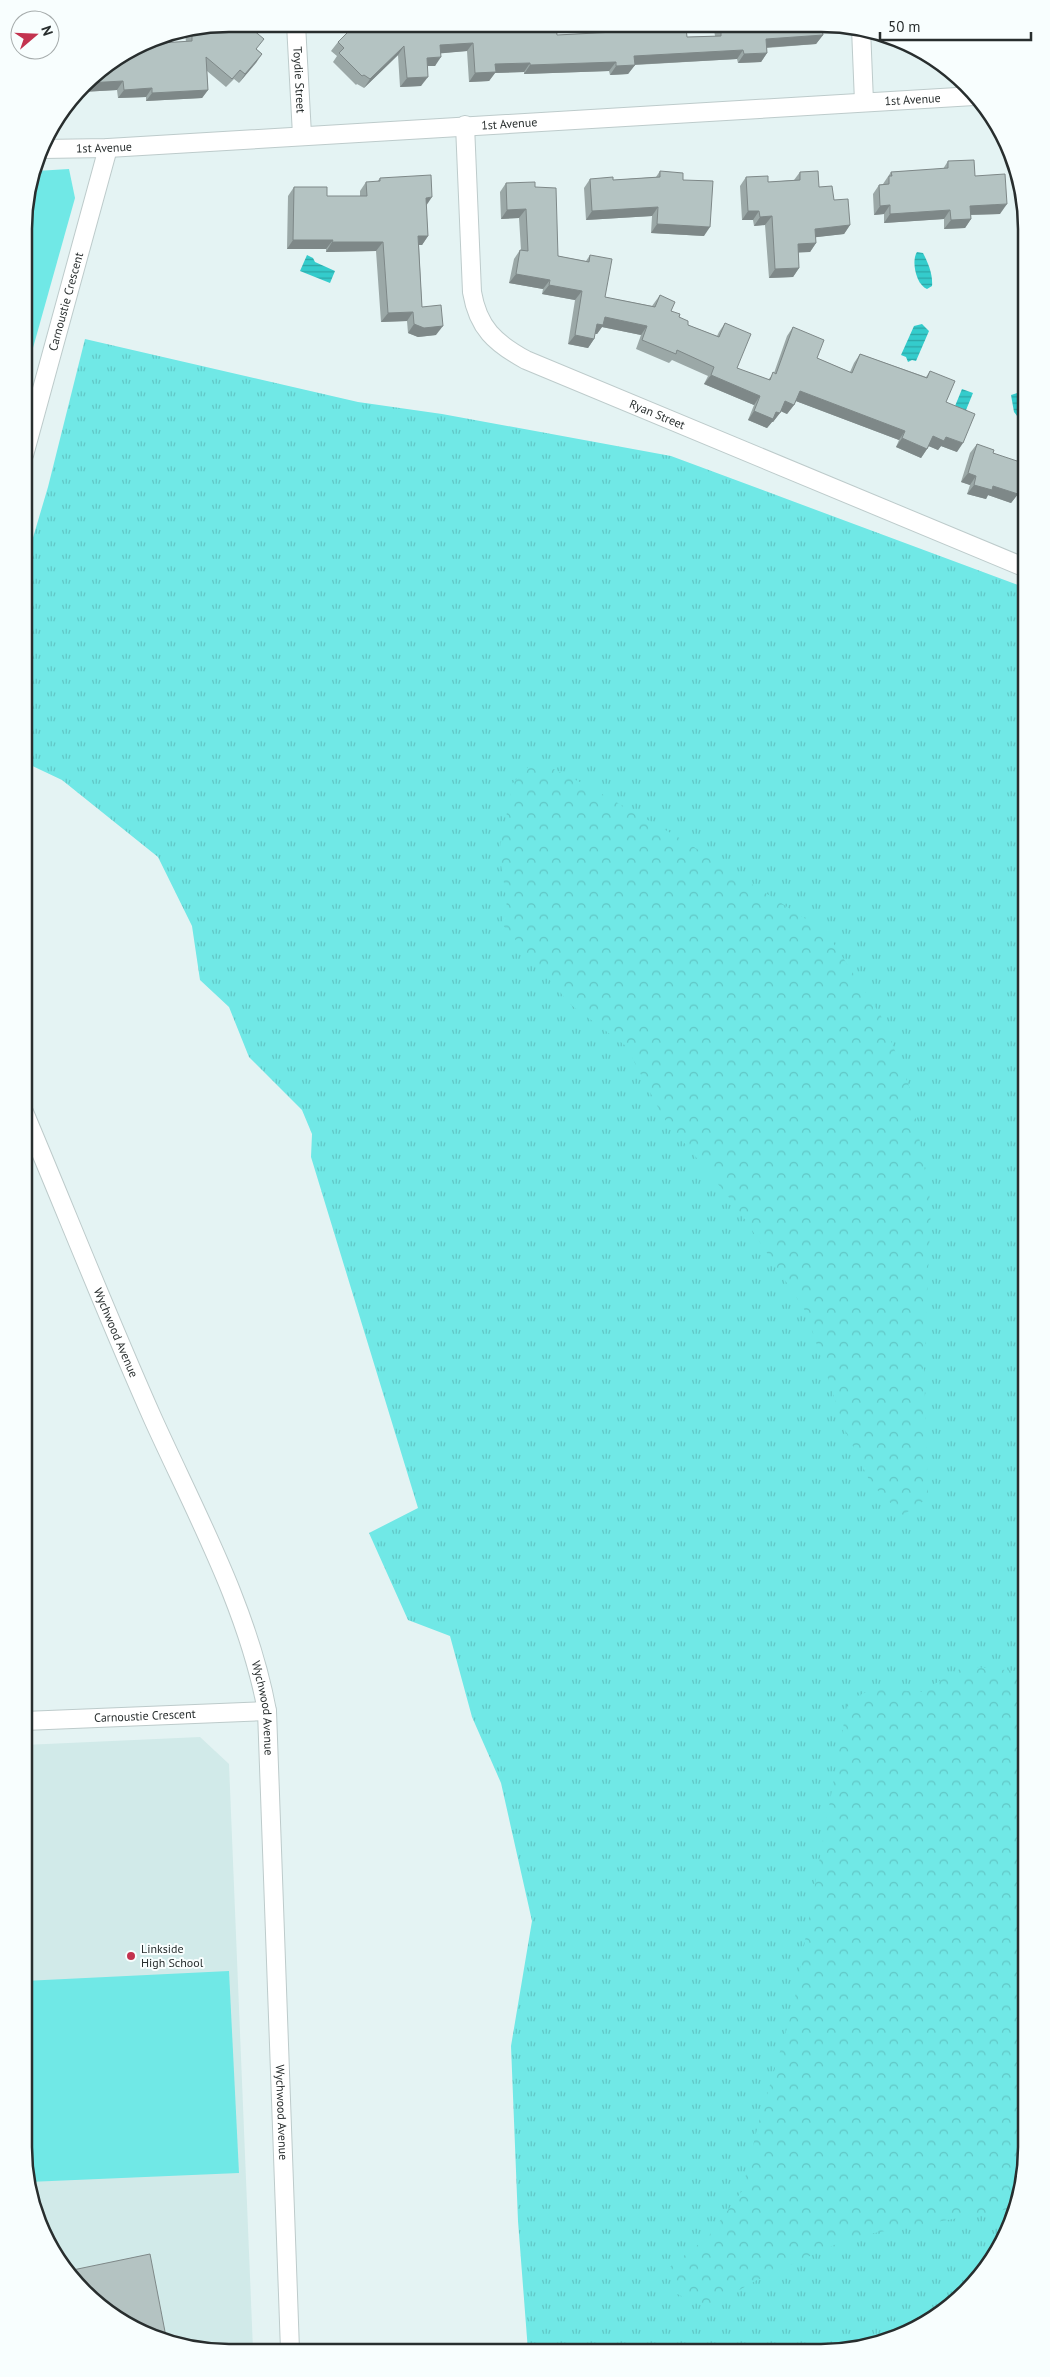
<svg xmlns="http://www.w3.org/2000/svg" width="1050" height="2377" font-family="'PT Sans',sans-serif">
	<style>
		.built { fill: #d1eae9 }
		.grass { fill: url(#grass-tufts) }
		.forest { fill: url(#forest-crowns) }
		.park { fill: #70e8e6 }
		.water { fill: url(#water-rules) }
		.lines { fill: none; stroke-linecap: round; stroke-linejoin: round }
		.minor-casing { stroke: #bdcbcb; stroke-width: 20 }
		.minor { stroke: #fff; stroke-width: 18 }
		.wall { fill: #9ba8a7 }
		.shaded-wall { fill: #7e8888 }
		.building { fill: #b4c3c2; stroke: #7e8888 }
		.poi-dot { fill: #c3334f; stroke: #f8fefe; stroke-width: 2 }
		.labels { text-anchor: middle; stroke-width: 4; stroke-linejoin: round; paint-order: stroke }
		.street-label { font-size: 12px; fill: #282e2e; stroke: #f8fefe }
		.poi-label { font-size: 12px; fill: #282e2e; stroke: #f8fefe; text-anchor: start }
		.rim { fill: none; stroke: #282e2e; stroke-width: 2.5 }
	</style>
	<defs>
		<pattern id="grass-tufts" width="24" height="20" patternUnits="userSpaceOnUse" patternTransform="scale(1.25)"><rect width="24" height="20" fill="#70e8e6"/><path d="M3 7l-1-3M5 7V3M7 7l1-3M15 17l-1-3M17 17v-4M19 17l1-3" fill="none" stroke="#61c7c6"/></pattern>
		<pattern id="forest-crowns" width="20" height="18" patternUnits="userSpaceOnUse" patternTransform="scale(1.25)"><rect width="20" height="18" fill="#70e8e6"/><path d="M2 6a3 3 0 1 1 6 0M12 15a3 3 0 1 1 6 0" fill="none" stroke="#61c7c6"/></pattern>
		<pattern id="water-rules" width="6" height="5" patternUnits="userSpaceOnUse" patternTransform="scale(1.25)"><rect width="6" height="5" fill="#34cccc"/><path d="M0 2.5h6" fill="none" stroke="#2ca6a6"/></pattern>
	</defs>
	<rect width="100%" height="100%" fill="#e4f3f3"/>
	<path class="built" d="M200 1737 229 1764 253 2350 190 2349 139 2332 94 2302 51 2251 31 2201 24 2147V1745Z"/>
	<path class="grass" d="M85 339 358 402 442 414 671 456 1026 588V2161L1011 2226 975 2283 935 2319 874 2346 821 2353 528 2351 518 2221 511 2046 532 1921 501 1783 472 1717 450 1636 408 1620 369 1533 418 1508 311 1157 312 1134 302 1110 249 1057 229 1007 200 980 192 926 158 857 62 780 24 762V568L48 487Z"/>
	<g class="forest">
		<path d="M535 760 588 786 683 840 826 932 881 1016 911 1091 931 1205 924 1367 928 1498 903 1515 871 1484 845 1430 806 1312 736 1206 663 1117 626 1046 571 1005 502 924 507 902 499 852 513 783Z"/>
		<path d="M965 1666 1026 1672V2161L1015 2208 852 2237 755 2281 708 2308 675 2293 667 2269 708 2237 742 2191 758 2125 793 2008 848 1700 876 1688 921 1692Z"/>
	</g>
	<g class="park">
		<path d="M69 169 75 198 24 380V216L36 171Z"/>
		<path d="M229 1971 239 2173 28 2182 24 2147V1981Z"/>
	</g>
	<g class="water">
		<path d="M917 252 923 253C928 263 933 274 932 286L927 289C916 285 911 261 917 252Z"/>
		<path d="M307 255 313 258 315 262 335 271 330 283 300 271Z"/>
		<path d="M922 324 929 331 916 361 912 360 908 362 906 357 901 355 914 326Z"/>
		<path d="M962 389 973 393 964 415 953 411Z"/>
		<path d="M1023 391 1026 396V421L1022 422 1014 412 1011 395Z"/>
	</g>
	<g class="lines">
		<defs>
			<g id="minor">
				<path id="s1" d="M296 24 302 135"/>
				<path d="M861 28 864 102"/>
				<path id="s2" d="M465 125 472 292C478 328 495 343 526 360L1026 568"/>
				<path id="s3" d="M42 149 108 148 974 96"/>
				<path id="s4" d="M24 455 108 148"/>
				<path id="s5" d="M24 1112C67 1214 108 1318 153 1419 196 1514 248 1608 267 1711L290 2350"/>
				<path id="s6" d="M24 1721 267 1711"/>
			</g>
		</defs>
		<use href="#minor" class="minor-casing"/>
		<use href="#minor" class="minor"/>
	</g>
	<g class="wall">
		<path d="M230 24 262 54 239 83 234 79 226 87 207 71 208 90 202 98 146 101V97L118 98 117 90 82 92 78 97H77L94 75 145 44 186 42 185 33Z"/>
		<path d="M425 25 556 26 557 35 608 32 612 26 686 27 687 37 715 36 714 30 717 27H822L823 35 816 44 767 48V53L761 62 738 63 737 59 635 65 628 74 610 75 609 71 524 74V72L495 73 489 81 469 82 467 51 441 53 435 66H427L421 86 400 87 398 55 364 88 357 84 356 85 333 62 337 56 331 51 338 42 399 28 425 26Z"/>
		<path d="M948 161 975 176 1000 214 971 215V219L965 228 944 229V219L884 223V214L874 215 873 194 879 185 883 184 891 172 943 169Z"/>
		<path d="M660 171 683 180 704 236 651 233 652 216 586 220 584 188 590 179 613 180 656 177Z"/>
		<path d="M800 172 819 187 834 200 850 225 844 234 816 237V243L810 252H798L799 268 793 277 769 278 765 225 754 226 753 220H742L740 186 746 177 768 182 794 180Z"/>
		<path d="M380 178 426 206 428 236 422 245H419L422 307 436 335 418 337 408 333 407 321 381 322 376 251 326 252V249H287L288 196 294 187 327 196H360V191L366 182H377Z"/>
		<path d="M506 183 535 187 558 256 586 261 590 255 605 297 652 306 660 295 671 311 688 325 717 336 719 332 725 323 737 368 768 380 774 373 787 336 793 327 817 358 850 372 854 363 860 354 926 377 930 371 946 402 957 452 941 446 938 450 929 446 921 458 896 447 899 440 796 401 794 405 787 414 781 411 773 422H772L767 428 748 420 754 405 704 384 708 376 672 360 669 363 636 349 641 335 602 327 597 334H595L594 339 588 348 568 344 575 300 542 294 543 289 509 283 514 259 520 250H521L519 218 501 219 500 192Z"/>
		<path d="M977 444 993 453 1018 494 1011 503 988 495 986 499 967 494 970 485 961 482 970 453Z"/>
	</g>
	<g class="shaded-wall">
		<path d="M823 35 816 44 760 48 766 39Z"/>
		<path d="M473 43 467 51 434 54 440 45Z"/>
		<path d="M404 46 398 55 364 88 370 79Z"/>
		<path d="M743 50 737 59 628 65 634 56Z"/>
		<path d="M767 53 761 62 738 63 744 54Z"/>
		<path d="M262 54 256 63 239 83 245 74Z"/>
		<path d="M441 57 435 66H420L427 58Z"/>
		<path d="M616 62 609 71 524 74 530 65Z"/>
		<path d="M530 63 524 72 495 73 489 81 469 82 475 73 495 64Z"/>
		<path d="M635 65 628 74 610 75 616 66Z"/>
		<path d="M428 77 421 86 400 87 407 78Z"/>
		<path d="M123 81 117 90 82 92 78 97H77L87 83Z"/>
		<path d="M152 88 146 97 118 98 124 90Z"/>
		<path d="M208 90 202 98 146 101 152 93Z"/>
		<path d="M432 197 426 206V198Z"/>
		<path d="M1007 204 1000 214 964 215 970 206Z"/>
		<path d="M890 205 884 214 874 215 880 206Z"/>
		<path d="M658 207 652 216 586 220 592 211Z"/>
		<path d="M526 209 519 218 501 219 507 210Z"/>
		<path d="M950 210 944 219 884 223 890 214Z"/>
		<path d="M748 211H759L753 220H742Z"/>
		<path d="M772 216 765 225 754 226 760 217Z"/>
		<path d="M971 219 965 228 944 229 951 220Z"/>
		<path d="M657 224 710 227 704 236 651 233Z"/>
		<path d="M850 225 844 234 809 238 815 229Z"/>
		<path d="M418 236H428L422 245H412Z"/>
		<path d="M293 240H333L326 249H287Z"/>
		<path d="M332 242H383L376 251 326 252Z"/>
		<path d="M816 243 810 252 791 253 798 244Z"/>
		<path d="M799 268 793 277 769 278 775 269Z"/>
		<path d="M516 274 550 280 543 289 509 283Z"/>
		<path d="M549 285 582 291 575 300 542 294Z"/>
		<path d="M413 312 407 321 381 322 388 313Z"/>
		<path d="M605 317 647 326 641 335 602 327 597 334 591 333 597 324Z"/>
		<path d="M414 324 443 326 436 335 418 337 408 333Z"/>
		<path d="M575 335 594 339 588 348 568 344Z"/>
		<path d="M711 375 760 396 754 405 704 384Z"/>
		<path d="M800 391 905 431 899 440 793 400Z"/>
		<path d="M785 401 794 405 787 414 778 410Z"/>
		<path d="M754 411 776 412 780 413 773 422H772L767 428 748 420Z"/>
		<path d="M933 436 946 437 963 443 957 452 941 446 938 450 926 445Z"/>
		<path d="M902 438 927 449 921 458 896 447Z"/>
		<path d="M968 473 976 476 970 485 961 482Z"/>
		<path d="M974 485 993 486 1018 494 1011 503 988 495 986 499 967 494Z"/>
	</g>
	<g class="building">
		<path d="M230 24H246L264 39 256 49 262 54 245 74 240 70 232 79 206 57 208 90 152 93V88L124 90 123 81 87 83 94 75 145 43V44L192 41V31Z"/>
		<path d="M355 25H397L399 28 432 25 556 26 557 35 615 32V26L686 27 687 37 721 36V27H822L823 35 766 39 767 53 744 54 743 50 634 56 635 65 616 66V62L530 65V63L495 64 496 72 475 73 473 43 440 45 441 57 427 58 428 77 407 78 404 46 370 79 364 75 362 76 339 53 344 48 338 42Z"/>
		<path d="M974 160 975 176 1005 174 1007 204 970 206 971 219 951 220 950 210 890 214V205L880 206 879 185 889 184V176H892L891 172 948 168V161Z"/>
		<path d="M660 171 683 173V180L713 181 710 227 657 224 658 207 592 211 590 179 613 177V180L660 177Z"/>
		<path d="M818 171 819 187 832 186 834 200 848 199 850 225 815 229 816 243 798 244 799 268 775 269 772 216 760 217 759 211H748L746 177 768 176V182L800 180V172Z"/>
		<path d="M431 175 432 197 426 198 428 236H418L422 307 441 305 443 326 424 328 414 324 413 312 388 313 383 242H332L333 240H293L294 187H327V196H367L366 182 380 181V178Z"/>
		<path d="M535 182V187L556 188 558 256 589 262 590 255 612 259 605 297 655 307 660 295 675 302 671 311 680 314 679 317 688 321V325L719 337 725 323 751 334 737 368 770 380 773 372 776 374 793 327 824 340 817 358 852 373 860 354 927 378 930 371 955 381 946 402 975 414 963 443 946 437 944 441 933 436 927 449 902 438 905 431 800 391 794 405 785 401 780 413 776 412 773 419 754 411 760 396 711 375 714 367 677 350 676 354 642 340 647 326 605 317 603 325 597 324 594 339 575 335 582 291 549 285 550 280 516 274 520 250 528 251 526 209 507 210 506 183Z"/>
		<path d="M977 444 994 450 993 453 1026 464V468L1018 494 993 486 992 490 974 485 976 476 968 473Z"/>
		<path d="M150 2254 167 2342 139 2332 94 2302 68 2271Z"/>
	</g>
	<circle class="poi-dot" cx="131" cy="1956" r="5"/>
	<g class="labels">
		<g class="street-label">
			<text dy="4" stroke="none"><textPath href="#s1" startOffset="56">Toydie Street</textPath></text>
			<text dy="4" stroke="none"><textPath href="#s3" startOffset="872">1st Avenue</textPath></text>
			<text dy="4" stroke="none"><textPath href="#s3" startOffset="468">1st Avenue</textPath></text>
			<text dy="4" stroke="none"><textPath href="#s3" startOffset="62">1st Avenue</textPath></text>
			<text dy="4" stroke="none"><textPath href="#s4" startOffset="159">Carnoustie Crescent</textPath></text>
			<text dy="4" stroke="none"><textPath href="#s2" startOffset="400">Ryan Street</textPath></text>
			<text dy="4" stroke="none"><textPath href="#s5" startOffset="239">Wychwood Avenue</textPath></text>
			<text dy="4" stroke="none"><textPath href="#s5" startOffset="644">Wychwood Avenue</textPath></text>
			<text dy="4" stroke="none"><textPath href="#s6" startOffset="121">Carnoustie Crescent</textPath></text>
			<text dy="4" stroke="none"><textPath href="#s5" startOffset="1049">Wychwood Avenue</textPath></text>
		</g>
		<g class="poi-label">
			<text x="141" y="1953">Linkside<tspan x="141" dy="14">High School</tspan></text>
		</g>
	</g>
	<path d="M0 0H1050V2377H0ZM229 32H821A197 197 0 0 1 1018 229V2147A197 197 0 0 1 821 2344H229A197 197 0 0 1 32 2147V229A197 197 0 0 1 229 32Z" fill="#f8fefe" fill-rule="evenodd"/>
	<path class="rim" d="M229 32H821A197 197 0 0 1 1018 229V2147A197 197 0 0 1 821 2344H229A197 197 0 0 1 32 2147V229A197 197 0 0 1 229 32Z"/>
	<g transform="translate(35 35) rotate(71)"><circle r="24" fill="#f8fefe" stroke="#a5abab"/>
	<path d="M0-4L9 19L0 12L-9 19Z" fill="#c3334f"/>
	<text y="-8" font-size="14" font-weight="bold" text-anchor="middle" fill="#282e2e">N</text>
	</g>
	<path d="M880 32v8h151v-8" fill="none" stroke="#282e2e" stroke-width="2.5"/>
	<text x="888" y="32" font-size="15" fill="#282e2e" stroke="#f8fefe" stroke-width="4" paint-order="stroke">50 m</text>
</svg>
